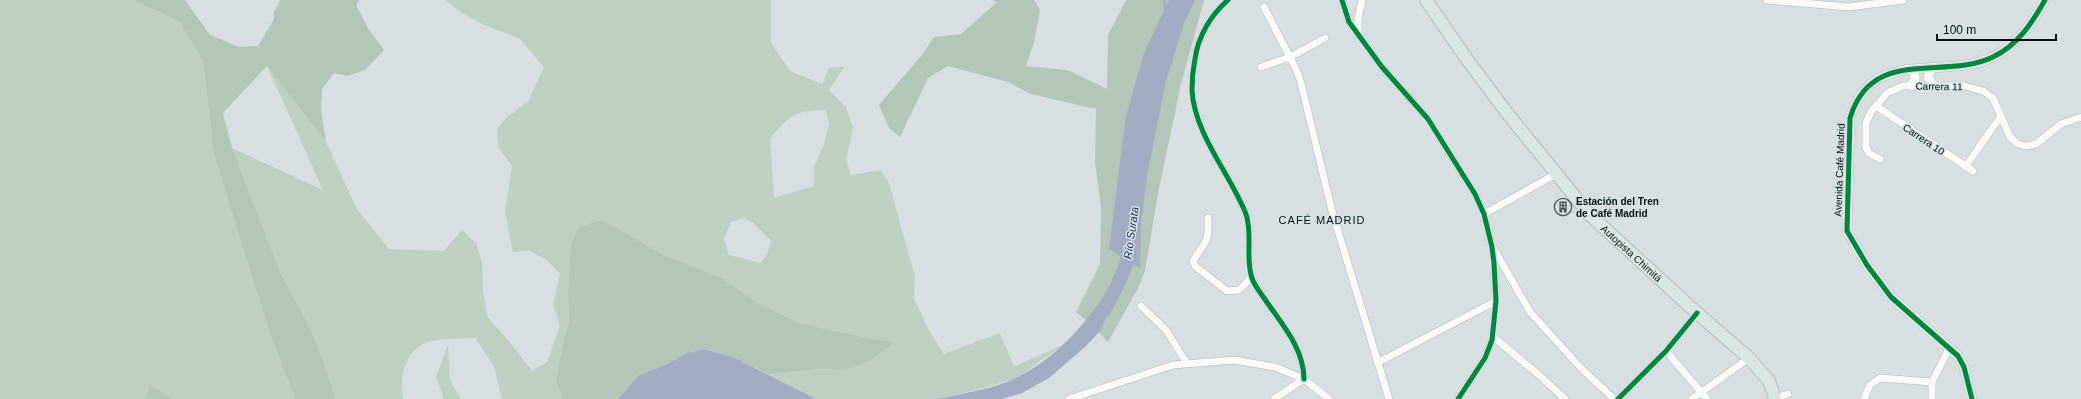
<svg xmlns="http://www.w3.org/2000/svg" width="2081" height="399" font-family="Helvetica,sans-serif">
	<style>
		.green { fill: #bfcfc2; fill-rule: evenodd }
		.forest { fill: #b4c6b8 }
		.water { fill: #a2adc3 }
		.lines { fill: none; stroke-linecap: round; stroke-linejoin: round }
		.stream { stroke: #a2adc3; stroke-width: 2.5 }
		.river { stroke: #a2adc3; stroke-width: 14 }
		.minor-casing { stroke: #b4b9ba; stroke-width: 8 }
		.tertiary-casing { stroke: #b4b9ba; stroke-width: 10 }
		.trunk-casing { stroke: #b7bbbb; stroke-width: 14 }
		.minor { stroke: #f9fafa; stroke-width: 7 }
		.tertiary { stroke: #f9fafa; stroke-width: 9 }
		.trunk { stroke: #dae6e4; stroke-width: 12 }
		.cycleway-casing { stroke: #d5e2e4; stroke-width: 8 }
		.cycleway { stroke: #00873e; stroke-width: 5 }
		.labels { text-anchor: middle; stroke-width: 3; stroke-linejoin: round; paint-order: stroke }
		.street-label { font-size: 10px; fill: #0b0f10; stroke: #d5e2e4 }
		.poi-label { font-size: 10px; font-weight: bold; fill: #0b0f10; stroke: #d5e2e4; text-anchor: start }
		.neighbourhood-label { font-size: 11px; letter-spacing: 1px; fill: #0b0f10; stroke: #d5e2e4 }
		.water-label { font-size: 11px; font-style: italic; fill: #22305a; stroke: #d5e2e4 }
	</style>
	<rect width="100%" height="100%" fill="#d8dfe0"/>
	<g class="green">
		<path d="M0 0H134L180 22 203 61 214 155 269 331 295 399H0Z"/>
		<path d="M445 0H771V43L790 71 822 84 829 68 844 67 829 90 846 107 853 128 846 159 851 175 881 170 889 183 915 277 914 298 929 331 944 354 1000 333 1014 366 1063 345 1017 378 980 389 938 399H816L767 374 819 369 845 370 893 343 802 324 759 304 720 277 666 256 602 220 568 295 569 320 560 357 556 382 563 399H502L494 366 475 338C462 339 440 338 428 342 405 350 399 378 403 399H335L326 368 310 328 281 274 232 148 323 190 267 66 326 142 357 209 389 249 444 251 462 230 476 243 482 262 483 292 488 318 508 340 532 371 547 362 560 326 553 305 560 274 547 260 529 251 513 252 505 212 512 166 498 147 497 129 506 118 528 102 544 67 520 39 484 25 459 11ZM826 110 829 124 823 146 814 167V186L774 198 770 138C793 114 792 111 826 110ZM742 218 752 222 771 241 767 254 761 263 729 255 724 239 731 222Z"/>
		<path d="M448 345 450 380 461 399H444L436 377Z"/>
	</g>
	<g class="forest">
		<path d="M134 0H185L210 35 239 47 258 46 274 19V12L280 0H359L356 5 369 30 384 50 365 70 347 76 334 73 322 89 321 110 326 142 267 66 223 113 232 148 281 274 310 328 326 368 335 399H295L269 331 214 155 203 61 180 22Z"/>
		<path d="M993 0H1034L1040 10 1034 42 1026 66 1068 70 1107 89 1108 35 1126 0H1204L1181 84 1158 193 1145 271 1138 288 1108 342 1094 327 1076 312 1100 264 1101 208 1095 162 1096 109 1031 94 1008 82 948 66 928 78 900 137 889 128 879 105 922 55 934 37 961 34 997 2Z"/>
		<path d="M602 220 666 256 720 277 759 304 802 324 894 343 869 361 845 370 819 369 767 374 735 358 685 354 663 366 639 375 618 399H563L556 382 560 357 569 320 568 295 571 244 579 227Z"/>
		<path d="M150 385 169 397 171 399H146Z"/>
	</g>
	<g class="water">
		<path d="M1169 0H1195L1185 21 1166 81 1147 176 1141 223 1140 268 1128 261 1101 330 1086 346 1049 378 1022 393 1002 399H938C964 393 994 389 1018 377 1071 349 1095 309 1128 261L1109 249 1126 116 1144 53Z"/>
		<path d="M703 349 735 358 816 399H618L639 375 663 366 685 354Z"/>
	</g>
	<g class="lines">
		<path class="stream" d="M1165 11V0"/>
		<path class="river" d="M1104 310C1117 289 1127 268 1131 243"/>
		<defs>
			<g id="minor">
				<path d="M1228 0C1211 15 1198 36 1195 59 1193 69 1192 80 1192 90 1194 133 1230 174 1246 214 1253 234 1245 259 1252 278 1254 285 1260 292 1264 298 1281 323 1304 348 1304 379"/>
				<path d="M1342 0 1349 22 1382 67 1428 119 1475 194 1484 214 1492 247 1494 263 1496 301 1492 340 1485 358 1458 399"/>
				<path d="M1767 0 1849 7 1903 0"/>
				<path d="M1264 7 1297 71 1301 83 1332 211 1389 399"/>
				<path d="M1358 35V19L1362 0"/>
				<path d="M1261 67 1290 57 1325 38"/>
				<path d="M1876 106 1973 171"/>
				<path d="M1880 159 1869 153 1866 148V123L1871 112 1887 93 1903 86H1965L1983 91 1993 98 2010 137 2018 144 2025 146 2036 144 2061 124 2081 117"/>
				<path d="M1965 167 2001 116"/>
				<path d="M1484 214 1556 174"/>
				<path d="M1208 218C1209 245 1205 241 1193 261L1195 266 1227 291 1239 290 1252 277"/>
				<path d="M1494 249 1530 312 1581 368 1614 399"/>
				<path d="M1141 306 1166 330 1186 362"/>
				<path d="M1492 336 1538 374 1565 399"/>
				<path d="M1666 351 1707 399"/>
				<path d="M1377 363 1496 301"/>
				<path d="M1775 398 1788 394"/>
				<path d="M1069 399 1173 365 1234 360 1275 367 1304 379 1329 399"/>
				<path d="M1274 399 1304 379"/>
				<path d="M1618 399 1666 351 1697 313"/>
				<path d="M1692 399 1749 358"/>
				<path d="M1864 399 1870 385 1880 378 1932 382"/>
				<path d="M1932 399V382L1949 349"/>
			</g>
			<g id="tertiary">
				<path d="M1907 69C1916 71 1918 80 1911 85"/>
				<path d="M1934 86 1928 77 1930 71 1934 67"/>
				<path d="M1972 399 1964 367 1958 356 1891 297 1867 265 1847 231 1850 118C1872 45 1944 81 1993 57 2018 45 2032 23 2045 0"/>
			</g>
			<g id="trunk">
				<path id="s1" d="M1426 0 1466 58 1507 113 1589 214 1697 313 1749 358 1769 381 1775 399"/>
			</g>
		</defs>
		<use href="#minor" class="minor-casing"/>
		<use href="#tertiary" class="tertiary-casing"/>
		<use href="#trunk" class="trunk-casing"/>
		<use href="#minor" class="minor"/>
		<use href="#tertiary" class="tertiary"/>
		<use href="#trunk" class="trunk"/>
		<defs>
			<g id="cycleway">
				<path d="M1228 0C1211 15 1198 36 1195 59 1193 69 1192 80 1192 90 1194 133 1230 174 1246 214 1253 234 1245 259 1252 278 1254 285 1260 292 1264 298 1281 323 1304 348 1304 379"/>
				<path d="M1342 0 1349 22 1382 67 1428 119 1475 194 1484 214 1492 247 1494 263 1496 301 1492 340 1485 358 1458 399"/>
				<path d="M1618 399 1666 351 1697 313"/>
				<path d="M1972 399 1964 367 1958 356 1891 297 1867 265 1847 231 1850 118C1872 45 1944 81 1993 57 2018 45 2032 23 2045 0"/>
			</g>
		</defs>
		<use href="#cycleway" class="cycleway-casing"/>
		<use href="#cycleway" class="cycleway"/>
	</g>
	<defs>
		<symbol id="building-ring" viewBox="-11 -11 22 22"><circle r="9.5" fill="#d5e2e4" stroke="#535859" stroke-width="1.5"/><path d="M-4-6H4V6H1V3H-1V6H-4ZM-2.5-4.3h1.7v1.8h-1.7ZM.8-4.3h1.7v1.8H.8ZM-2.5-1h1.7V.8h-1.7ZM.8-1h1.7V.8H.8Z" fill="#535859"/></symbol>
	</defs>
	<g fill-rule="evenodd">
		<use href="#building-ring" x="1553" y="197" width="20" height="20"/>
	</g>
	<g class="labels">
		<g class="street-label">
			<text transform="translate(1939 86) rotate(1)" y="4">Carrera 11</text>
			<text transform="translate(1924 139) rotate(34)" y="4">Carrera 10</text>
			<text transform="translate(1839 170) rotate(-88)" y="4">Avenida Café Madrid</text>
			<text dy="4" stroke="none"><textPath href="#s1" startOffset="327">Autopista Chimitá</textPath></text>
		</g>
		<g class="poi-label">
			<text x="1576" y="205">Estación del Tren<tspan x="1576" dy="12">de Café Madrid</tspan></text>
		</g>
		<g class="neighbourhood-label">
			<text x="1322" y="224">CAFÉ MADRID</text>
		</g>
		<g class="water-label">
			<text transform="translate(1131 233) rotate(-82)" y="4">Río Surata</text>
		</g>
	</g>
	<path d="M1937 34v6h119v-6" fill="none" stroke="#0b0f10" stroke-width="2"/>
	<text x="1943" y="34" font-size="12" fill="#0b0f10" stroke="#d5e2e4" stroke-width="3" paint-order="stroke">100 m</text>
</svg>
